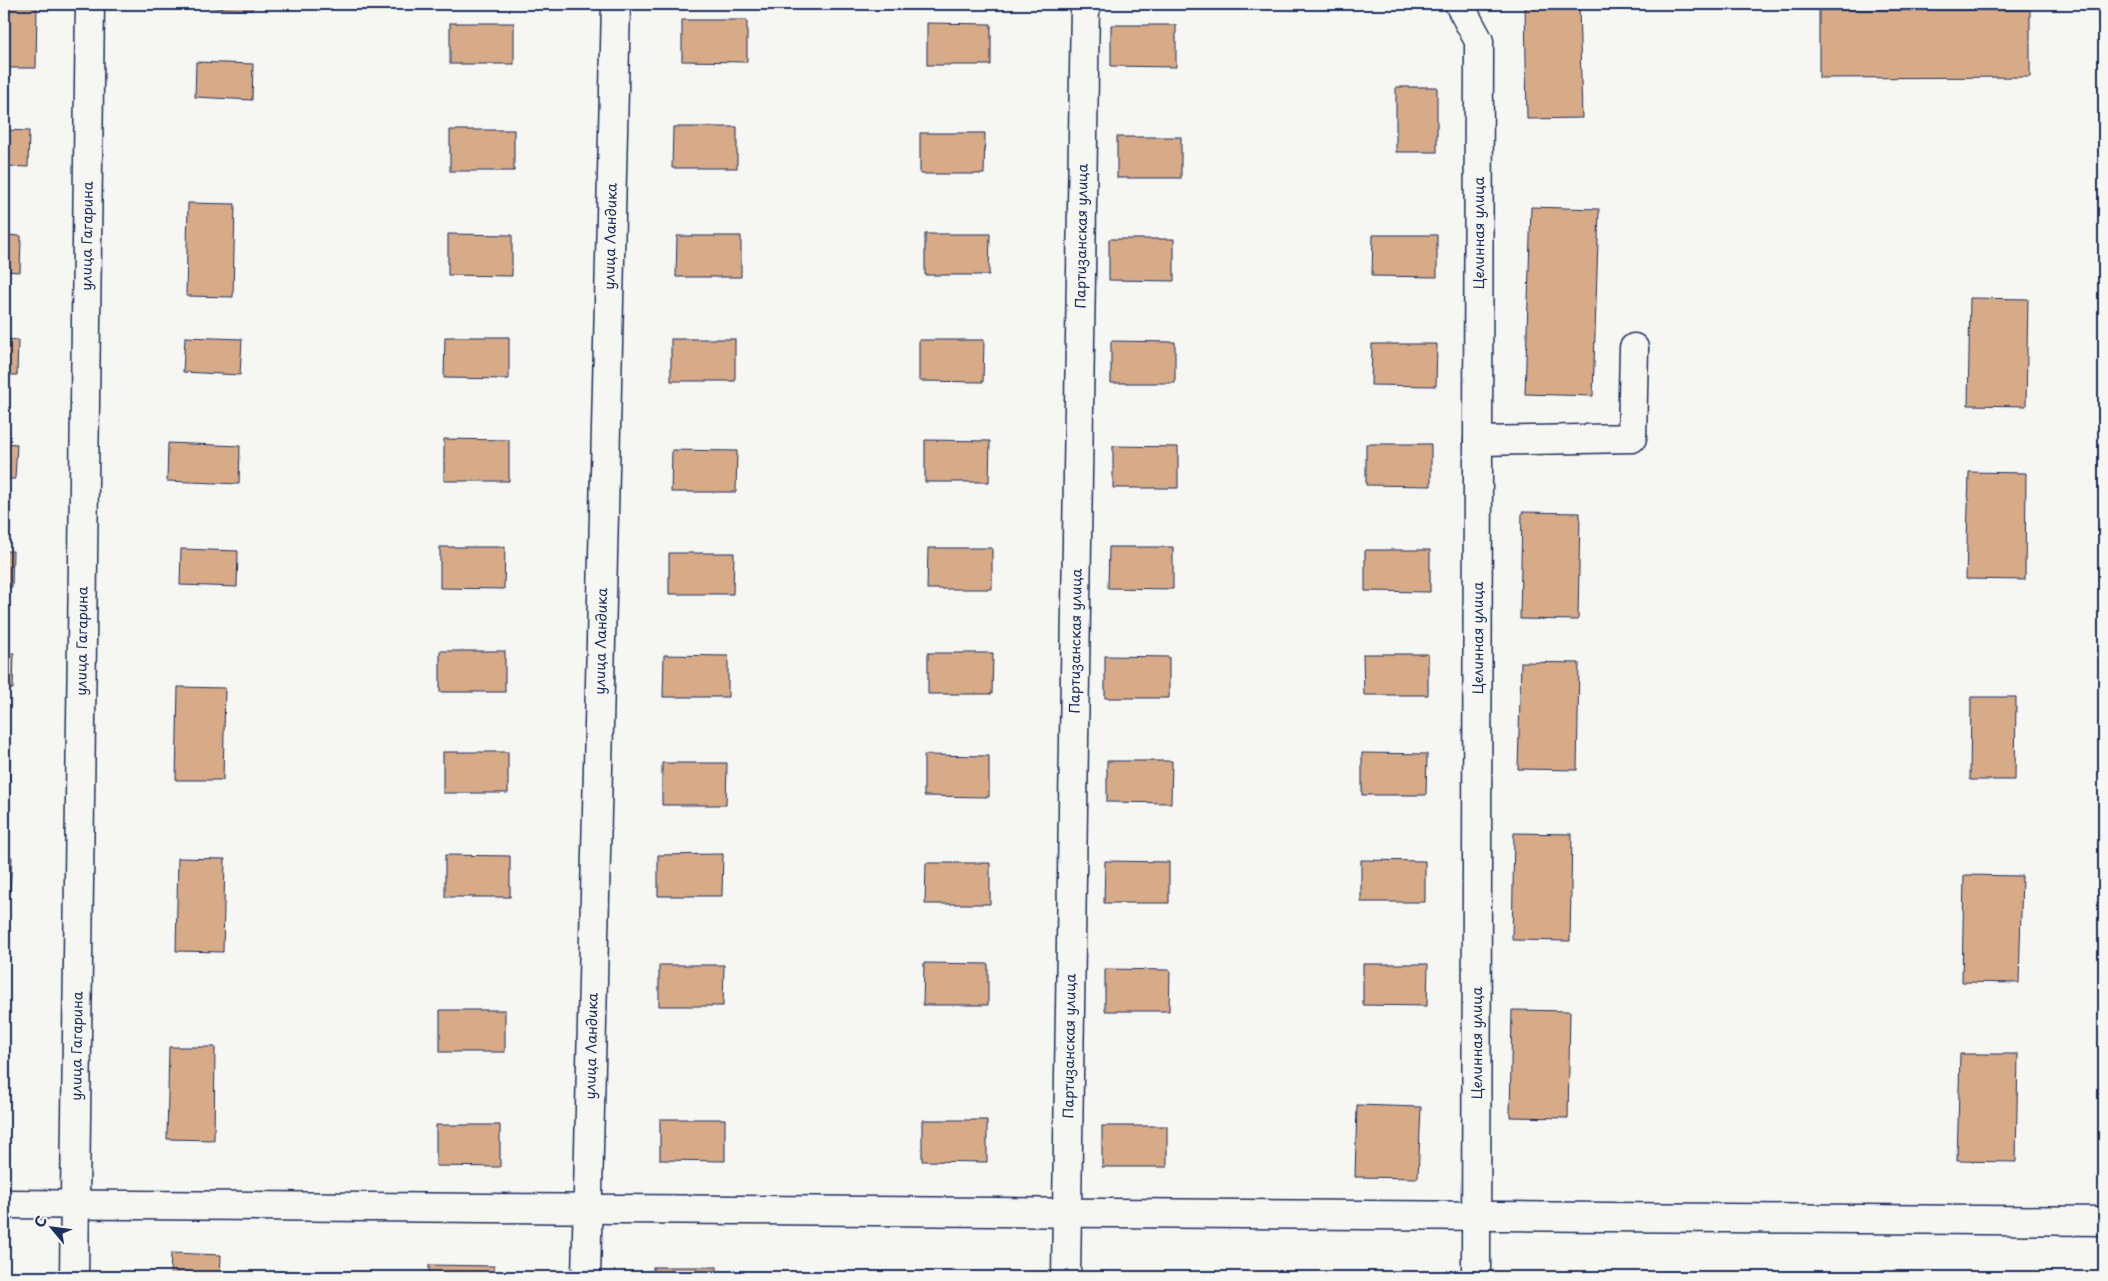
<svg xmlns="http://www.w3.org/2000/svg" width="2108" height="1281" font-family="'Playpen Sans',sans-serif">
	<style>
		.building { fill: #d7aa88; stroke: #1b2f5e }
		.lines { fill: none; stroke-linecap: round; stroke-linejoin: round }
		.minor-casing { stroke: #1b2f5e; stroke-width: 31 }
		.minor { stroke: #f6f6f2; stroke-width: 28 }
		.labels { text-anchor: middle; stroke-width: 4; stroke-linejoin: round; paint-order: stroke }
		.street-label { font-size: 14px; fill: #1b2f5e; stroke: #f6f6f2 }
	</style>
	<rect width="100%" height="100%" fill="#f6f6f2"/>
	<filter id="ink" filterUnits="userSpaceOnUse"><feTurbulence type="fractalNoise" baseFrequency=".02" numOctaves="2"/><feDisplacementMap in="SourceGraphic" scale="10" xChannelSelector="R" yChannelSelector="G"/><feConvolveMatrix kernelMatrix="1 2 1 2 8 2 1 2 1" color-interpolation-filters="sRGB"/></filter>
	<g filter="url(#ink)">
		<g class="building">
			<path d="M4 4H37L36 68H4Z"/>
			<path d="M195 4H252V10L195 7Z"/>
			<path d="M1525 4H1579L1582 118 1527 119Z"/>
			<path d="M1819 10H2030V77L1819 78Z"/>
			<path d="M682 20H747V62L682 61Z"/>
			<rect x="450" y="23" width="64" height="41"/>
			<path d="M927 23 991 24V65H927Z"/>
			<path d="M1111 25H1176V67L1111 66Z"/>
			<path d="M196 62 253 64 252 100 195 97Z"/>
			<rect x="1396" y="87" width="41" height="65"/>
			<path d="M673 127H737V168H672Z"/>
			<path d="M4 130 29 131 28 167 4 166Z"/>
			<rect x="450" y="130" width="64" height="41"/>
			<path d="M920 133H985L984 174H920Z"/>
			<rect x="1117" y="137" width="64" height="41"/>
			<path d="M188 203 235 204 233 297 186 296Z"/>
			<path d="M1531 207 1599 209 1593 396 1525 394Z"/>
			<path d="M448 234 512 235V276L448 275Z"/>
			<path d="M925 234H990L989 275H925Z"/>
			<path d="M4 235 21 236 20 272 4 271Z"/>
			<path d="M1373 235H1437V277L1372 276Z"/>
			<path d="M677 236H741V277H676Z"/>
			<path d="M1109 239H1174V281L1109 280Z"/>
			<path d="M1970 298 2028 299 2026 406 1968 405Z"/>
			<path d="M185 337 242 339 240 375 183 372Z"/>
			<path d="M445 337H509V379L444 378Z"/>
			<path d="M4 339 18 340 17 375H4Z"/>
			<rect x="671" y="339" width="64" height="42"/>
			<path d="M919 340H984L983 382 919 381Z"/>
			<path d="M1111 341 1175 342V383H1111Z"/>
			<path d="M1372 344H1437L1436 386 1371 385Z"/>
			<path d="M444 439 509 440V481H444Z"/>
			<path d="M925 440 990 441 989 482H925Z"/>
			<path d="M4 443 17 444 15 479H4Z"/>
			<path d="M168 443 240 446 239 484 167 481Z"/>
			<path d="M1366 444H1431V486L1366 485Z"/>
			<path d="M1113 446 1178 447V488H1113Z"/>
			<path d="M672 450 737 451 736 492H671Z"/>
			<path d="M1969 472 2026 473 2025 580 1966 579Z"/>
			<path d="M1522 512 1580 513 1578 620 1520 619Z"/>
			<path d="M440 547H505L504 589 440 588Z"/>
			<path d="M1109 547H1173V589L1108 588Z"/>
			<path d="M928 548H992V589H927Z"/>
			<path d="M181 549 238 551 237 587 180 585Z"/>
			<path d="M1365 550H1430V592L1365 591Z"/>
			<path d="M4 551H13L12 587H4Z"/>
			<path d="M669 553H734L733 594H669Z"/>
			<rect x="440" y="651" width="65" height="41"/>
			<path d="M4 653H14L13 689H4Z"/>
			<path d="M928 653H993L992 694H928Z"/>
			<path d="M1363 654H1428V695H1364Z"/>
			<path d="M664 655 728 656V697H663Z"/>
			<path d="M1105 656 1169 657V698H1105Z"/>
			<path d="M1521 662 1579 663 1577 770 1518 769Z"/>
			<path d="M178 687 225 688 223 780H176Z"/>
			<path d="M1971 697H2016L2015 780H1970Z"/>
			<rect x="443" y="752" width="65" height="41"/>
			<path d="M1362 753 1427 754 1426 795H1362Z"/>
			<path d="M924 755 989 756V797L924 796Z"/>
			<path d="M4 759H10L9 795 4 794Z"/>
			<path d="M1107 761H1172L1171 803 1107 802Z"/>
			<path d="M662 763H727L726 805H662Z"/>
			<path d="M1514 833 1572 834 1570 941 1512 940Z"/>
			<path d="M723 854 722 896H658V855Z"/>
			<path d="M445 855 510 856V897H445Z"/>
			<path d="M4 857H12L10 893 4 892Z"/>
			<path d="M178 858 225 859 223 952 176 951Z"/>
			<path d="M1361 860 1425 861V902H1361Z"/>
			<path d="M1105 861 1169 862V903H1104Z"/>
			<path d="M926 863H990V904H925Z"/>
			<path d="M1964 875 2022 876 2019 983 1962 982Z"/>
			<path d="M924 963 988 964V1005H923Z"/>
			<path d="M1363 964H1428L1427 1006 1363 1005Z"/>
			<path d="M659 965H724L723 1006H659Z"/>
			<path d="M1105 969 1170 970 1169 1011H1105Z"/>
			<rect x="440" y="1010" width="65" height="42"/>
			<path d="M1512 1010 1570 1011 1568 1118 1510 1117Z"/>
			<path d="M169 1047H215L214 1140 167 1139Z"/>
			<path d="M1960 1054H2018L2016 1162 1957 1161Z"/>
			<path d="M1357 1105 1421 1107 1418 1178 1355 1177Z"/>
			<path d="M660 1119H725V1161L660 1160Z"/>
			<path d="M922 1120H987V1162L922 1161Z"/>
			<path d="M436 1125H500V1167L436 1166Z"/>
			<rect x="1102" y="1126" width="65" height="41"/>
			<path d="M4 1127H5L4 1163Z"/>
			<path d="M171 1253 221 1255 220 1277H170Z"/>
			<path d="M429 1265 494 1266V1277H429Z"/>
			<rect x="653" y="1267" width="64" height="10"/>
			<path d="M1362 1274 1426 1275V1277H1362Z"/>
		</g>
		<g class="lines">
			<defs>
				<g id="minor">
					<path d="M1459 4 1479 41 1476 1277"/>
					<path d="M1478 441 1632 438 1634 348"/>
					<path d="M4 1204 2104 1221"/>
					<path id="s1" d="M74 1277 90 4"/>
					<path id="s2" d="M586 1277 616 4"/>
					<path id="s3" d="M1066 1277 1085 4"/>
				</g>
			</defs>
			<use href="#minor" class="minor-casing"/>
			<use href="#minor" class="minor"/>
		</g>
	</g>
	<g class="labels">
		<g class="street-label">
			<text transform="translate(1479 233) rotate(-90)" y="5">Целинная улица</text>
			<text dy="5" stroke="none"><textPath href="#s1" startOffset="1041">улица Гагарина</textPath></text>
			<text dy="5" stroke="none"><textPath href="#s2" startOffset="1041">улица Ландика</textPath></text>
			<text dy="5" stroke="none"><textPath href="#s3" startOffset="1041">Партизанская улица</textPath></text>
			<text transform="translate(1478 638) rotate(-90)" y="5">Целинная улица</text>
			<text dy="5" stroke="none"><textPath href="#s1" startOffset="636">улица Гагарина</textPath></text>
			<text dy="5" stroke="none"><textPath href="#s2" startOffset="636">улица Ландика</textPath></text>
			<text dy="5" stroke="none"><textPath href="#s3" startOffset="636">Партизанская улица</textPath></text>
			<text transform="translate(1477 1043) rotate(-90)" y="5">Целинная улица</text>
			<text dy="5" stroke="none"><textPath href="#s1" startOffset="231">улица Гагарина</textPath></text>
			<text dy="5" stroke="none"><textPath href="#s2" startOffset="231">улица Ландика</textPath></text>
			<text dy="5" stroke="none"><textPath href="#s3" startOffset="231">Партизанская улица</textPath></text>
		</g>
	</g>
	<rect width="2108" height="1281" fill="none" stroke="#f6f6f2" stroke-width="20"/>
	<rect x="10" y="10" width="2088" height="1261" fill="none" stroke="#1b2f5e" stroke-width="2" filter="url(#ink)"/>
	<g transform="translate(52 1228) rotate(299)" stroke="#f6f6f2" stroke-width="4" paint-order="stroke">
	<path d="M0-4L9 19L0 12L-9 19Z" fill="#1b2f5e"/>
	<text y="-8" font-size="14" font-weight="bold" text-anchor="middle" fill="#1b2f5e">С</text>
	</g>
</svg>
